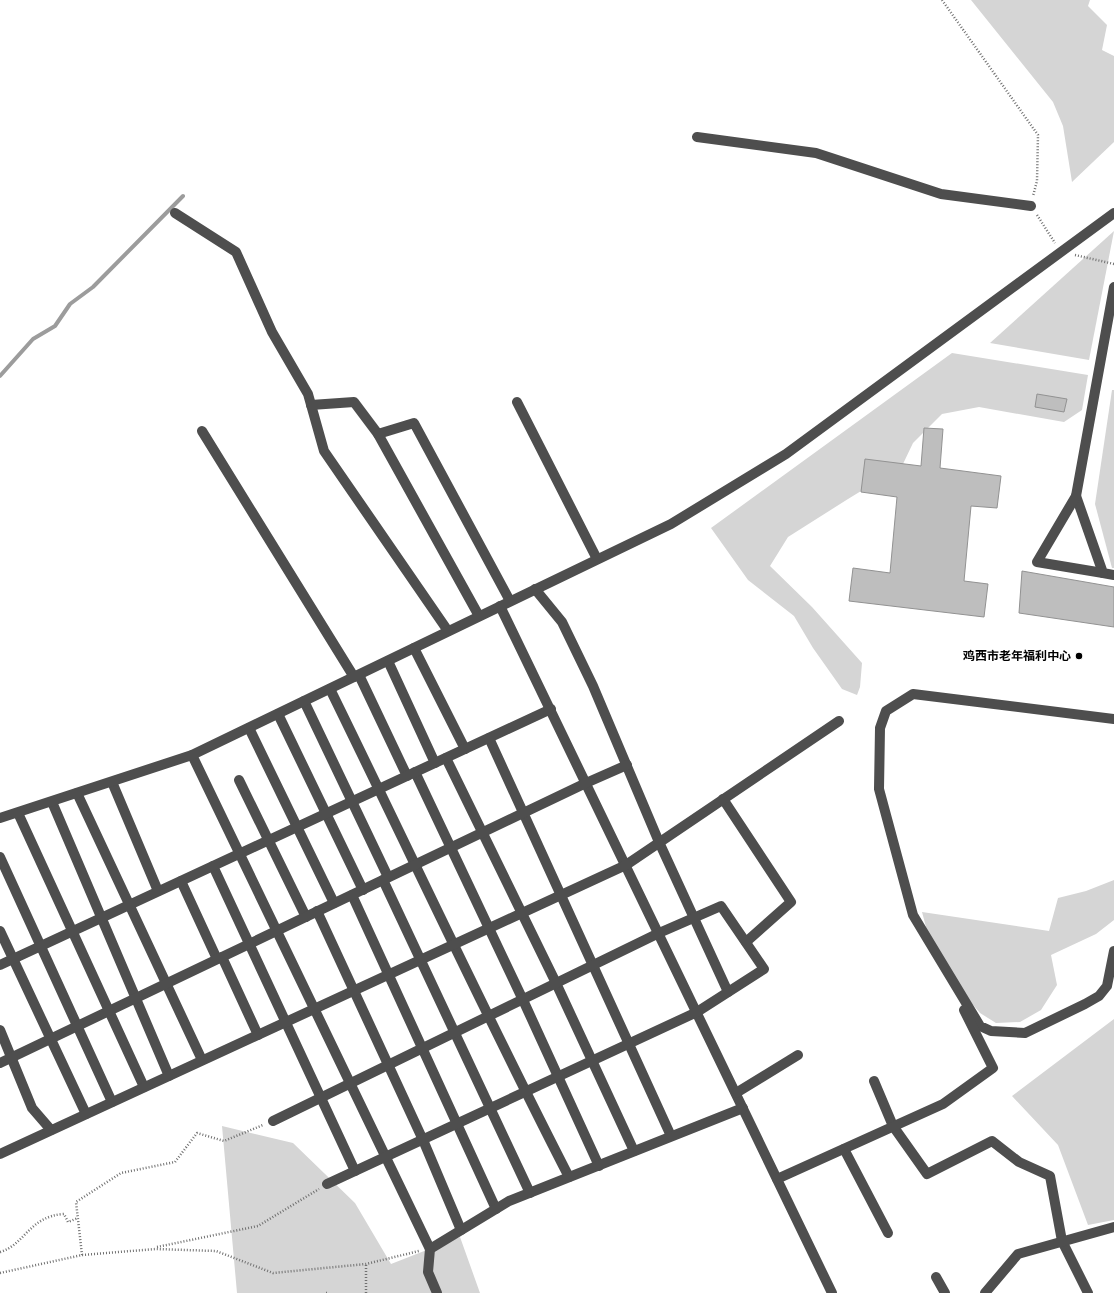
<svg xmlns="http://www.w3.org/2000/svg" width="1114" height="1293" font-family="'Alegreya Sans','Noto Sans SC',sans-serif">
	<style>
		.green { fill: #d5d5d5 }
		.lines { fill: none; stroke-linecap: round; stroke-linejoin: round }
		.stream { stroke: #9c9c9c; stroke-width: 4 }
		.building { fill: #bebebe; stroke: #929292 }
		.path { stroke: #707070; stroke-width: 2.5; stroke-dasharray: 1 2; stroke-linecap: butt }
		.minor { stroke: #4e4e4e; stroke-width: 10 }
		.poi-dot { fill: #000; stroke: #fff; stroke-width: 1.5 }
		.labels { text-anchor: middle; stroke-width: 4; stroke-linejoin: round; paint-order: stroke }
		.poi-label { font-size: 12px; font-weight: bold; fill: #000; stroke: #fff; text-anchor: end }
	</style>
	<rect width="100%" height="100%" fill="#fff"/>
	<g class="green">
		<path d="M971 0H1090L1088 6 1107 25 1102 50 1114 56V142L1072 182 1063 126 1053 102Z"/>
		<path d="M1114 231 1089 360 990 343Z"/>
		<path d="M952 353 1088 375 1082 410 1064 422 979 407 942 414 913 443 902 466 848 499 788 537 770 566 812 607 862 663 860 687 857 695 842 689 813 648 794 616 748 580 711 528Z"/>
		<path d="M1112 390H1114V568H1112L1095 504Z"/>
		<path d="M1114 880V920L1096 934 1051 955 1057 985 1041 1010 1020 1022 996 1023 980 1013 963 993 929 938 922 912 1049 931 1058 898 1086 891Z"/>
		<path d="M1114 1019V1220L1088 1225 1058 1145 1012 1096Z"/>
		<path d="M222 1126 293 1143 355 1203 391 1264 460 1237 480 1293H237Z"/>
	</g>
	<g class="lines">
		<path class="stream" d="M0 376 33 339 55 326 70 304 93 287 183 196"/>
	</g>
	<g class="building">
		<path d="M1037 394 1067 399 1064 412 1035 407Z"/>
		<path d="M924 428 943 429 940 468 1001 476 997 508 971 506 964 581 988 584 984 617 849 601 853 568 890 573 897 497 861 492 865 459 921 466Z"/>
		<path d="M1022 571 1114 587V627L1019 613Z"/>
	</g>
	<g class="lines">
		<g class="path">
			<path d="M942 0 1038 135 1037 181 1033 196"/>
			<path d="M1037 215 1055 243"/>
			<path d="M1075 255 1114 264"/>
			<path d="M157 1247 258 1226 319 1189"/>
			<path d="M0 1252C25 1245 29 1216 64 1214L68 1222 78 1218"/>
			<path d="M82 1255 76 1202 121 1173 175 1162 197 1133 224 1141 263 1125"/>
			<path d="M0 1273 82 1255 156 1249 216 1251 273 1273 366 1264 419 1251"/>
			<path d="M326 1293H327"/>
			<path d="M366 1293V1264"/>
		</g>
		<g class="minor">
			<path d="M697 137 816 153 941 194 1031 206"/>
			<path d="M175 213 236 252 272 332 308 394 324 451 448 631"/>
			<path d="M517 402 597 559"/>
			<path d="M311 405 354 402 378 434 479 616"/>
			<path d="M202 431 354 677"/>
			<path d="M378 434 414 423 510 601"/>
			<path d="M1076 496 1103 573 1114 575"/>
			<path d="M1103 573 1037 562 1076 496 1114 287"/>
			<path d="M535 589 562 622 593 686 659 842 728 992"/>
			<path d="M500 606 832 1293"/>
			<path d="M414 648 465 749"/>
			<path d="M388 661 435 763"/>
			<path d="M359 675 407 776"/>
			<path d="M330 689C410 852 486 1016 569 1177"/>
			<path d="M304 701 388 877"/>
			<path d="M278 714 363 890"/>
			<path d="M1114 719 913 694 886 711 880 728 879 789 913 915 980 1026 991 1031 1025 1033 1085 1004 1099 996 1107 986 1114 951"/>
			<path d="M249 728 334 903"/>
			<path d="M489 738 671 1136"/>
			<path d="M192 755 430 1249"/>
			<path d="M446 758 556 983 634 1151"/>
			<path d="M415 772 523 1000 599 1166"/>
			<path d="M239 780 306 917"/>
			<path d="M112 782 158 891"/>
			<path d="M77 793 202 1060"/>
			<path d="M723 799 791 902 746 942"/>
			<path d="M52 802 169 1076"/>
			<path d="M18 813 144 1087"/>
			<path d="M0 818 192 755 671 524 786 454 1114 213"/>
			<path d="M0 857 112 1102"/>
			<path d="M213 866 355 1171"/>
			<path d="M383 880 530 1193"/>
			<path d="M181 881 217 959"/>
			<path d="M352 895 496 1209"/>
			<path d="M317 911 423 1140 461 1230"/>
			<path d="M0 931 86 1114"/>
			<path d="M222 957 258 1035"/>
			<path d="M0 965 551 709"/>
			<path d="M0 1030 32 1108 51 1130"/>
			<path d="M0 1063 586 783 627 765"/>
			<path d="M874 1081 893 1126 927 1174 992 1141 1019 1162 1050 1176 1062 1241 1088 1293"/>
			<path d="M736 1093 798 1055"/>
			<path d="M273 1121 659 933 721 906 764 969 697 1012 327 1184"/>
			<path d="M844 1149 888 1233"/>
			<path d="M0 1154 626 865 839 721"/>
			<path d="M777 1179 943 1104 993 1068 964 1010"/>
			<path d="M936 1277 945 1293"/>
			<path d="M437 1293 428 1272 430 1249 509 1201 743 1108"/>
			<path d="M985 1293 1018 1254 1114 1227"/>
		</g>
	</g>
	<circle class="poi-dot" cx="1079" cy="656" r="4"/>
	<g class="labels">
		<g class="poi-label">
			<text x="1071" y="660">鸡西市老年福利中心</text>
		</g>
	</g>
</svg>
